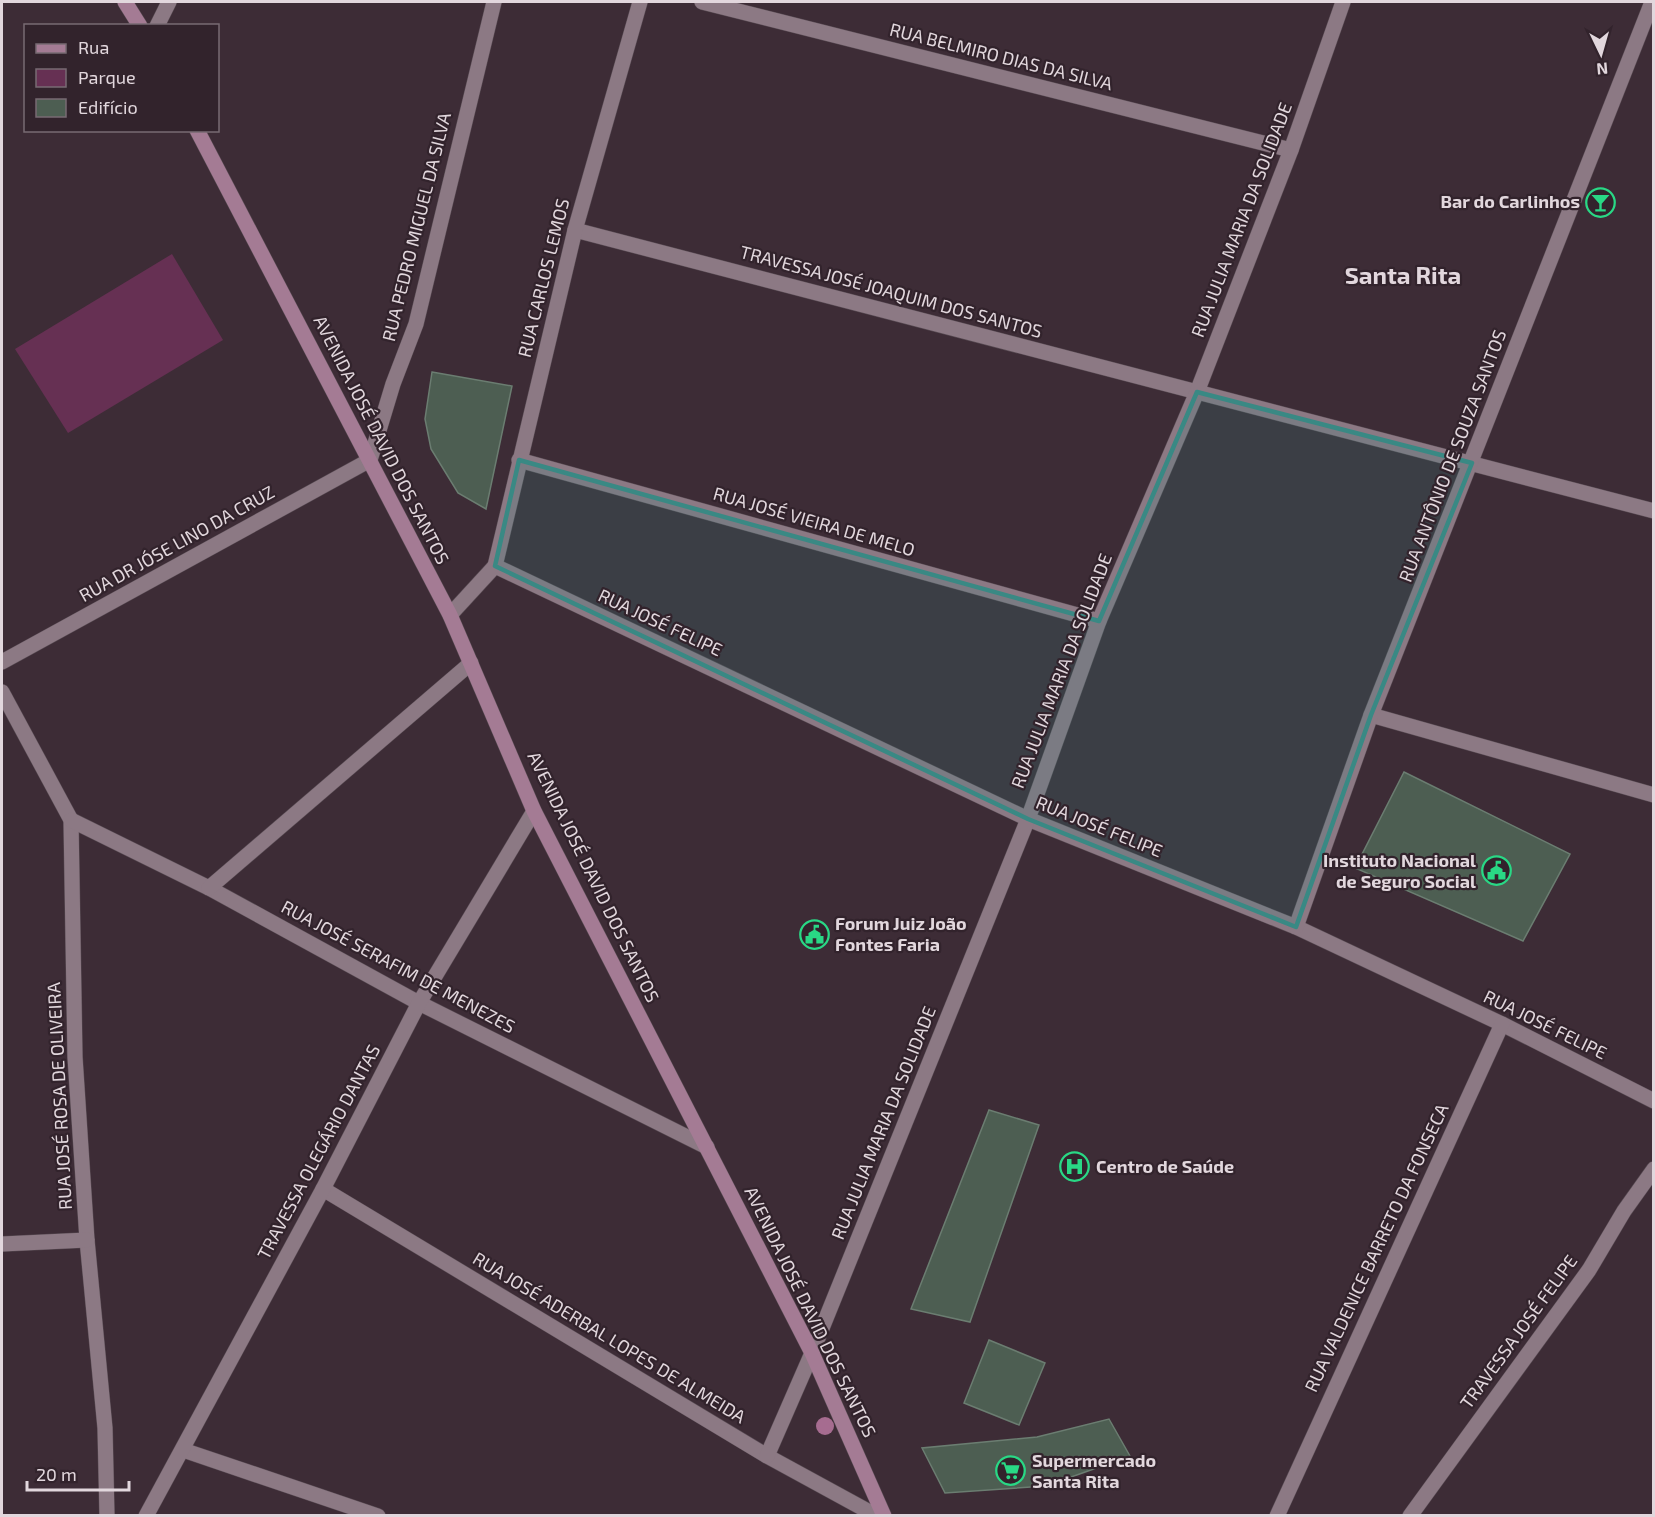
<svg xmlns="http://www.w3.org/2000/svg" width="1655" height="1517" font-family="'Exo 2',sans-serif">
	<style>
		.green { fill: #663053 }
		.building { fill: #4d5e52; stroke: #6b7d71; stroke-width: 1.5 }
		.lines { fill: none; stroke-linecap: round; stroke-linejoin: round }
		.street-casing { stroke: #584b53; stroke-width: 16 }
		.secondary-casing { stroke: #584b53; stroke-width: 16 }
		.street { stroke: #8c7984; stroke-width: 15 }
		.secondary { stroke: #a47b94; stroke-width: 15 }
		.tree { fill: #a66c90 }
		.marked { fill: #398984; fill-opacity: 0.2; stroke: #398984; stroke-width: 4.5; stroke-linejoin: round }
		.labels { text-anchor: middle; stroke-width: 4.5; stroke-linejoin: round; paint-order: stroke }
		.street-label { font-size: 18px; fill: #e2d7dd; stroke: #32232c }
		.poi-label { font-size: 18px; font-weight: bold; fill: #e2d7dd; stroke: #32232c; text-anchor: start }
		.district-label { font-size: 24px; font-weight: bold; fill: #e2d7dd; stroke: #32232c }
	</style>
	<rect width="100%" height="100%" fill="#3d2c36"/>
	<path class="green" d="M172 254 223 340 68 433 15 349Z"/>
	<g class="building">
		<path d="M432 372 512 386 486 509 458 493 431 449 425 419Z"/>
		<path d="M1404 772 1570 854 1523 941 1355 868Z"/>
		<path d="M989 1110 1039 1125 970 1322 911 1309Z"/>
		<path d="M989 1340 1045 1363 1019 1425 964 1403Z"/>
		<path d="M1109 1419 1130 1456 1046 1486 945 1493 922 1448 1037 1437Z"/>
	</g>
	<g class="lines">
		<defs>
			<g id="street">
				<path d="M702 2 1291 150"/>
				<path d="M157 26 169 2"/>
				<path d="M575 230 1654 511"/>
				<path d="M519 460 1099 621"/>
				<path d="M495 566 575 230 640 2"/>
				<path d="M450 615 495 566 1028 819 1296 927 1502 1024 1654 1101"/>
				<path d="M2 662 370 460 393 384 416 324 494 2"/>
				<path d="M2 692 71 820 75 1057 87 1240 105 1428 107 1516"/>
				<path d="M1371 715 1654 795"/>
				<path d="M71 820 209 888 419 1003 707 1147"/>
				<path d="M209 888 471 663"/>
				<path d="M1296 927 1371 715 1652 2"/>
				<path d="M323 1189 767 1456 877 1516"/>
				<path d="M2 1244 87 1240"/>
				<path d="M183 1450 378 1516"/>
				<path d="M767 1456 812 1353 1028 819 1099 621 1197 392 1291 150 1343 2"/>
				<path d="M146 1516 323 1189 419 1003 534 811"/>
				<path d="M1277 1516 1502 1024"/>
				<path d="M1410 1516 1589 1270 1624 1211 1654 1169"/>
			</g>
			<g id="secondary">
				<path d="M125 2 140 26"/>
				<path d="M197 130 450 615 534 811 812 1353 884 1516"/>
			</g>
		</defs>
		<use href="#street" class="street-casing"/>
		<use href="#secondary" class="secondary-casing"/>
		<use href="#street" class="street"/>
		<use href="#secondary" class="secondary"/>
	</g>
	<circle class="tree" cx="825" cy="1426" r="9"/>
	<path class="marked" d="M1197 392 1472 463 1371 715 1296 927 1028 819 495 566 519 460 1099 621Z"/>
	<defs>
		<symbol id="bar-ring" viewBox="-11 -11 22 22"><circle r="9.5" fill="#32232c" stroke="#29d885" stroke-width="1.5"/><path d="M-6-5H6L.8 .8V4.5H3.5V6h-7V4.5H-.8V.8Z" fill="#29d885"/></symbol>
		<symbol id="civic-ring" viewBox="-11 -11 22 22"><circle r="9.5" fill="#32232c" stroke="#29d885" stroke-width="1.5"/><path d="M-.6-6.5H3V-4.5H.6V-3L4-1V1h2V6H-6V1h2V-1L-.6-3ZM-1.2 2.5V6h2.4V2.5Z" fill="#29d885"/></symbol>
		<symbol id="hospital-ring" viewBox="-11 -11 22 22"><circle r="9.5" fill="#32232c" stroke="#29d885" stroke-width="1.5"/><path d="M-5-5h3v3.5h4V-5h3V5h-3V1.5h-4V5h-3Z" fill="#29d885"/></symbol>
		<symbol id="supermarket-ring" viewBox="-11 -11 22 22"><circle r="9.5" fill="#32232c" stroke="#29d885" stroke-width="1.5"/><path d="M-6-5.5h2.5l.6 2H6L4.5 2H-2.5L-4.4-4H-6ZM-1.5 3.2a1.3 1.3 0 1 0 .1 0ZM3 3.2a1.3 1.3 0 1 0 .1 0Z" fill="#29d885"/></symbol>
	</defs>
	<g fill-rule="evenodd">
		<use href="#bar-ring" x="1584" y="186" width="33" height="33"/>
		<use href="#civic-ring" x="1480" y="854" width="33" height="33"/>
		<use href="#civic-ring" x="798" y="918" width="33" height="33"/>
		<use href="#hospital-ring" x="1058" y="1150" width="33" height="33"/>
		<use href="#supermarket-ring" x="994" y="1454" width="33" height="33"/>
	</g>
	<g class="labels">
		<g class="street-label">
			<text transform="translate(1001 57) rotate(14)" y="6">RUA BELMIRO DIAS DA SILVA</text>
			<text transform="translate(1242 220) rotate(-69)" y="6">RUA JULIA MARIA DA SOLIDADE</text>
			<text transform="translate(417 227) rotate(-76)" y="6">RUA PEDRO MIGUEL DA SILVA</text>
			<text transform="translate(544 278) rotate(-76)" y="6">RUA CARLOS LEMOS</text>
			<text transform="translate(891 292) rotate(15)" y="6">TRAVESSA JOSÉ JOAQUIM DOS SANTOS</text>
			<text transform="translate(381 440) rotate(63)" y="6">AVENIDA JOSÉ DAVID DOS SANTOS</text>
			<text transform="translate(1453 456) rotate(-69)" y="6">RUA ANTÔNIO DE SOUZA SANTOS</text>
			<text transform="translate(814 522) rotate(16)" y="6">RUA JOSÉ VIEIRA DE MELO</text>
			<text transform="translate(177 544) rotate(-29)" y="6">RUA DR JÓSE LINO DA CRUZ</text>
			<text transform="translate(660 623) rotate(25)" y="6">RUA JOSÉ FELIPE</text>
			<text transform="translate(1062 671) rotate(-69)" y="6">RUA JULIA MARIA DA SOLIDADE</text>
			<text transform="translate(1099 827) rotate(22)" y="6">RUA JOSÉ FELIPE</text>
			<text transform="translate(593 877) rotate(64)" y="6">AVENIDA JOSÉ DAVID DOS SANTOS</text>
			<text transform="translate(398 967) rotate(28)" y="6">RUA JOSÉ SERAFIM DE MENEZES</text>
			<text transform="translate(1545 1025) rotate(26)" y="6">RUA JOSÉ FELIPE</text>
			<text transform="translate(60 1096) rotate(-93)" y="6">RUA JOSÉ ROSA DE OLIVEIRA</text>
			<text transform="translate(884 1123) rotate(-68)" y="6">RUA JULIA MARIA DA SOLIDADE</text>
			<text transform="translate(319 1152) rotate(-62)" y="6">TRAVESSA OLEGÁRIO DANTAS</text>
			<text transform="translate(1377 1248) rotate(-65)" y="6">RUA VALDENICE BARRETO DA FONSECA</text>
			<text transform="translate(810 1312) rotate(64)" y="6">AVENIDA JOSÉ DAVID DOS SANTOS</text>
			<text transform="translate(1519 1332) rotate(-54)" y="6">TRAVESSA JOSÉ FELIPE</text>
			<text transform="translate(609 1338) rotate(31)" y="6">RUA JOSÉ ADERBAL LOPES DE ALMEIDA</text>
		</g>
		<g class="poi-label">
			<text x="1580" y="208" text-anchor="end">Bar do Carlinhos</text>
			<text x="1476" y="867" text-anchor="end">Instituto Nacional<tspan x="1476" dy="21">de Seguro Social</tspan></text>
			<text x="835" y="930">Forum Juiz João<tspan x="835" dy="21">Fontes Faria</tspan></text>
			<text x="1096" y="1173">Centro de Saúde</text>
			<text x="1032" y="1467">Supermercado<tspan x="1032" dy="21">Santa Rita</tspan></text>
		</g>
		<g class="district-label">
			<text x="1403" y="284">Santa Rita</text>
		</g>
	</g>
	<rect width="1655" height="1517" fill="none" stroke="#e2d7dd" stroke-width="6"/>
	<rect x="24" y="24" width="195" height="108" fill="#32232c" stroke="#786b73" stroke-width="1.5"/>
	<rect x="36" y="44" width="30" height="9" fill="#a47b94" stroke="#786b73" stroke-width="1.5"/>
	<text x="78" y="54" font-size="18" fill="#e2d7dd">Rua</text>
	<rect x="36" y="69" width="30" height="18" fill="#663053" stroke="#786b73" stroke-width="1.5"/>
	<text x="78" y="84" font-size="18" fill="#e2d7dd">Parque</text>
	<rect x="36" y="99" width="30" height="18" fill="#4d5e52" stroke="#786b73" stroke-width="1.5"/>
	<text x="78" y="114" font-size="18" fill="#e2d7dd">Edifício</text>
	<g transform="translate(1601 54) rotate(175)" stroke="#32232c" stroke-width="4.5" paint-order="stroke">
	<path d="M0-4.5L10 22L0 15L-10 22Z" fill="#e2d7dd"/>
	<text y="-9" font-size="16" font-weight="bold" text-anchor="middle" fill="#e2d7dd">N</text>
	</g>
	<path d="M27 1481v9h102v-9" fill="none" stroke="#e2d7dd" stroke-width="3"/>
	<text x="36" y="1481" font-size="18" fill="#e2d7dd" stroke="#32232c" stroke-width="4.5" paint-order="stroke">20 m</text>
</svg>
